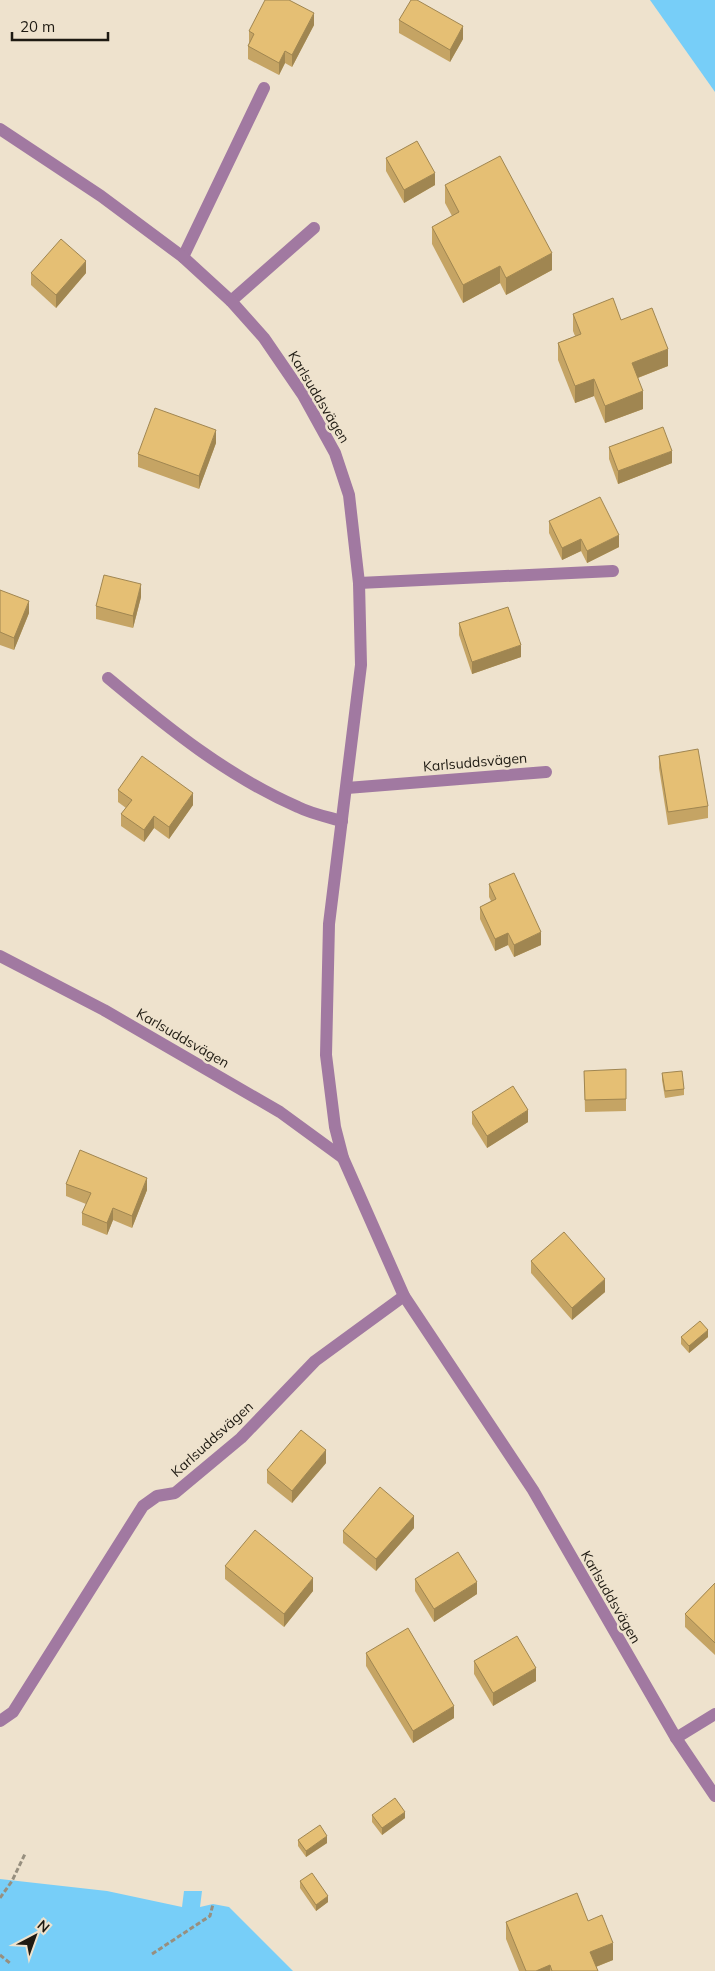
<svg xmlns="http://www.w3.org/2000/svg" width="715" height="1971" font-family="Mulish,sans-serif">
	<style>
		.water { fill: #77cef8 }
		.lines { fill: none; stroke-linecap: round; stroke-linejoin: round }
		.path { stroke: #978f7f; stroke-width: 3; stroke-dasharray: 5 2.5; stroke-linecap: butt }
		.service { stroke: #a179a1; stroke-width: 12 }
		.minor { stroke: #a179a1; stroke-width: 12 }
		.wall { fill: #c5a464 }
		.shaded-wall { fill: #a08651 }
		.building { fill: #e5bf74; stroke: #a08651 }
		.labels { text-anchor: middle; stroke-width: 5; stroke-linejoin: round; paint-order: stroke }
		.street-label { font-size: 14px; fill: #1e1a12; stroke: #eee2cd }
	</style>
	<rect width="100%" height="100%" fill="#eee2cd"/>
	<g class="water">
		<path d="M650 0H715V92Z"/>
		<path d="M0 1879 107 1891 182 1907 184 1891H202L200 1907 213 1904 229 1907 293 1971H0Z"/>
	</g>
	<g class="lines">
		<g class="path">
			<path d="M0 1898 12 1881 25 1854"/>
			<path d="M152 1954 210 1916 213 1904"/>
			<path d="M0 1955 11 1964"/>
		</g>
		<g class="service">
			<path d="M183 257 264 88"/>
			<path d="M231 301 314 228"/>
			<path d="M359 583 613 571"/>
			<path d="M108 678C168 728 227 776 298 807 312 814 328 817 342 821"/>
			<path d="M347 788 546 772"/>
			<path d="M0 956 104 1010 280 1112 343 1158"/>
			<path d="M0 1721 13 1712 143 1506 157 1496 175 1493 241 1438 315 1361 404 1296"/>
			<path d="M676 1738 715 1714"/>
		</g>
		<path class="minor" d="M0 129 101 196 183 257 231 301 264 338 303 395 335 453 349 495 359 583 361 665 329 924 326 1055 335 1127 343 1158 404 1296 533 1490 676 1738 715 1796"/>
	</g>
	<g class="wall">
		<path d="M399 20 463 39 450 62 399 33Z"/>
		<path d="M314 25 292 67 285 63 279 75 248 59V46L249 43V31Z"/>
		<path d="M386 158 435 185 404 203 386 171Z"/>
		<path d="M445 185 552 270 506 295 500 283 463 303 432 244V227L452 216 445 203Z"/>
		<path d="M31 273H86L56 308 31 285Z"/>
		<path d="M573 314 621 320 668 366 638 378 643 409 605 423 594 396 575 403 558 360V343L575 336 573 331Z"/>
		<path d="M216 443 199 489 138 467V454Z"/>
		<path d="M609 447 672 463 618 484 609 459Z"/>
		<path d="M549 521 619 547 587 563 581 551 562 560 549 533Z"/>
		<path d="M0 590 29 613 14 650 0 645Z"/>
		<path d="M141 597 133 628 96 619V606Z"/>
		<path d="M459 623 521 657 472 674 459 635Z"/>
		<path d="M659 756 708 806V818L668 825 659 768Z"/>
		<path d="M118 790 193 805 169 839 154 828 144 842 121 826V814L126 808 118 802Z"/>
		<path d="M489 884 541 945 514 957 508 945 495 951 480 919V907L491 901 489 897Z"/>
		<path d="M584 1071 626 1099V1111L585 1112Z"/>
		<path d="M662 1073 684 1089V1095L665 1098 662 1080Z"/>
		<path d="M472 1112 528 1122 487 1148 472 1124Z"/>
		<path d="M66 1184 147 1190 132 1228 113 1220 107 1235 82 1225V1213L86 1204 66 1196Z"/>
		<path d="M531 1261 605 1292 572 1320 531 1273Z"/>
		<path d="M681 1337H708L689 1353 681 1344Z"/>
		<path d="M326 1463 292 1503 267 1483V1470Z"/>
		<path d="M414 1528 376 1571 343 1543V1531Z"/>
		<path d="M225 1566 313 1591 284 1627 225 1579Z"/>
		<path d="M415 1579 477 1594 434 1622 415 1591Z"/>
		<path d="M715 1583V1655L685 1627V1614Z"/>
		<path d="M366 1653 454 1718 413 1743 366 1666Z"/>
		<path d="M474 1661 536 1681 493 1706 474 1674Z"/>
		<path d="M372 1815 405 1818 382 1835 372 1822Z"/>
		<path d="M298 1840 327 1843 306 1857 298 1846Z"/>
		<path d="M300 1881 328 1902 316 1911 300 1888Z"/>
		<path d="M588 1921 613 1960 596 1967 598 1971H519L506 1939V1922Z"/>
	</g>
	<g class="shaded-wall">
		<path d="M314 13V25L292 67V55Z"/>
		<path d="M463 26V39L450 62V50Z"/>
		<path d="M285 51V63L279 75V63Z"/>
		<path d="M435 173V185L404 203V190Z"/>
		<path d="M552 253V270L506 295V278Z"/>
		<path d="M86 261V273L56 308V295Z"/>
		<path d="M500 266V283L463 303V285Z"/>
		<path d="M668 349V366L632 380V363Z"/>
		<path d="M594 379V396L575 403V386Z"/>
		<path d="M643 391V409L605 423V406Z"/>
		<path d="M216 430V443L199 489V476Z"/>
		<path d="M672 451V463L618 484V471Z"/>
		<path d="M619 535V547L587 563V551Z"/>
		<path d="M581 539V551L562 560V548Z"/>
		<path d="M141 584V597L133 628V616Z"/>
		<path d="M29 601V613L14 650V638Z"/>
		<path d="M521 645V657L472 674V662Z"/>
		<path d="M193 793V805L169 839V827Z"/>
		<path d="M154 816V828L144 842V830Z"/>
		<path d="M541 932V945L514 957V945Z"/>
		<path d="M508 933V945L495 951V939Z"/>
		<path d="M528 1110V1122L487 1148V1136Z"/>
		<path d="M147 1178V1190L132 1228V1216Z"/>
		<path d="M113 1208V1220L107 1235V1223Z"/>
		<path d="M605 1279V1292L572 1320V1308Z"/>
		<path d="M708 1330V1337L689 1353V1346Z"/>
		<path d="M326 1450V1463L292 1503V1491Z"/>
		<path d="M414 1516V1528L376 1571V1559Z"/>
		<path d="M313 1578V1591L284 1627V1614Z"/>
		<path d="M477 1582V1594L434 1622V1609Z"/>
		<path d="M536 1668V1681L493 1706V1693Z"/>
		<path d="M454 1706V1718L413 1743V1731Z"/>
		<path d="M405 1812V1818L382 1835V1828Z"/>
		<path d="M327 1836V1843L306 1857V1851Z"/>
		<path d="M328 1896V1902L316 1911V1905Z"/>
		<path d="M613 1943V1960L590 1969V1952Z"/>
		<path d="M550 1965V1971H536Z"/>
	</g>
	<g class="building">
		<path d="M265 0H289L314 13 292 55 285 51 279 63 248 46 254 34 249 31Z"/>
		<path d="M411 0H417L463 26 450 50 399 20Z"/>
		<path d="M417 141 435 173 404 190 386 158Z"/>
		<path d="M500 156 552 253 506 278 500 266 463 285 432 227 459 212 445 185Z"/>
		<path d="M61 239 86 261 56 295 31 273Z"/>
		<path d="M613 298 621 320 652 308 668 349 632 363 643 391 605 406 594 379 575 386 558 343 581 334 573 314Z"/>
		<path d="M155 408 216 430 199 476 138 454Z"/>
		<path d="M663 427 672 451 618 471 609 447Z"/>
		<path d="M600 497 619 535 587 551 581 539 562 548 549 521Z"/>
		<path d="M104 575 141 584 133 616 96 606Z"/>
		<path d="M0 590 29 601 14 638 0 632Z"/>
		<path d="M508 607 521 645 472 662 459 623Z"/>
		<path d="M698 749 708 806 668 812 659 756Z"/>
		<path d="M142 756 193 793 169 827 154 816 144 830 121 814 132 800 118 790Z"/>
		<path d="M514 873 541 932 514 945 508 933 495 939 480 907 496 899 489 884Z"/>
		<path d="M626 1069V1099L585 1100 584 1071Z"/>
		<path d="M682 1071 684 1089 665 1091 662 1073Z"/>
		<path d="M513 1086 528 1110 487 1136 472 1112Z"/>
		<path d="M80 1150 147 1178 132 1216 113 1208 107 1223 82 1213 91 1193 66 1184Z"/>
		<path d="M564 1232 605 1279 572 1308 531 1261Z"/>
		<path d="M700 1321 708 1330 689 1346 681 1337Z"/>
		<path d="M301 1430 326 1450 292 1491 267 1470Z"/>
		<path d="M380 1487 414 1516 376 1559 343 1531Z"/>
		<path d="M255 1530 313 1578 284 1614 225 1566Z"/>
		<path d="M458 1552 477 1582 434 1609 415 1579Z"/>
		<path d="M715 1583V1643L685 1614Z"/>
		<path d="M408 1628 454 1706 413 1731 366 1653Z"/>
		<path d="M517 1636 536 1668 493 1693 474 1661Z"/>
		<path d="M395 1798 405 1812 382 1828 372 1815Z"/>
		<path d="M320 1825 327 1836 306 1851 298 1840Z"/>
		<path d="M312 1873 328 1896 316 1905 300 1881Z"/>
		<path d="M577 1893 588 1921 602 1915 613 1943 590 1952 598 1971H552L550 1965 536 1971H526L506 1922Z"/>
	</g>
	<g class="labels">
		<g class="street-label">
			<text transform="translate(319 397) rotate(59)" y="5">Karlsuddsvägen</text>
			<text transform="translate(475 762) rotate(-5)" y="5">Karlsuddsvägen</text>
			<text transform="translate(183 1038) rotate(30)" y="5">Karlsuddsvägen</text>
			<text transform="translate(212 1439) rotate(-42)" y="5">Karlsuddsvägen</text>
			<text transform="translate(611 1597) rotate(60)" y="5">Karlsuddsvägen</text>
		</g>
	</g>
	<g transform="translate(35 1936) rotate(41)" stroke="#eee2cd" stroke-width="4" paint-order="stroke">
	<path d="M0-4L9 19L0 12L-9 19Z" fill="#1e1a12"/>
	<text y="-8" font-size="14" font-weight="bold" text-anchor="middle" fill="#1e1a12">N</text>
	</g>
	<path d="M12 32v8h96v-8" fill="none" stroke="#1e1a12" stroke-width="2.5"/>
	<text x="20" y="32" font-size="15" fill="#1e1a12" stroke="#eee2cd" stroke-width="4" paint-order="stroke">20 m</text>
</svg>
